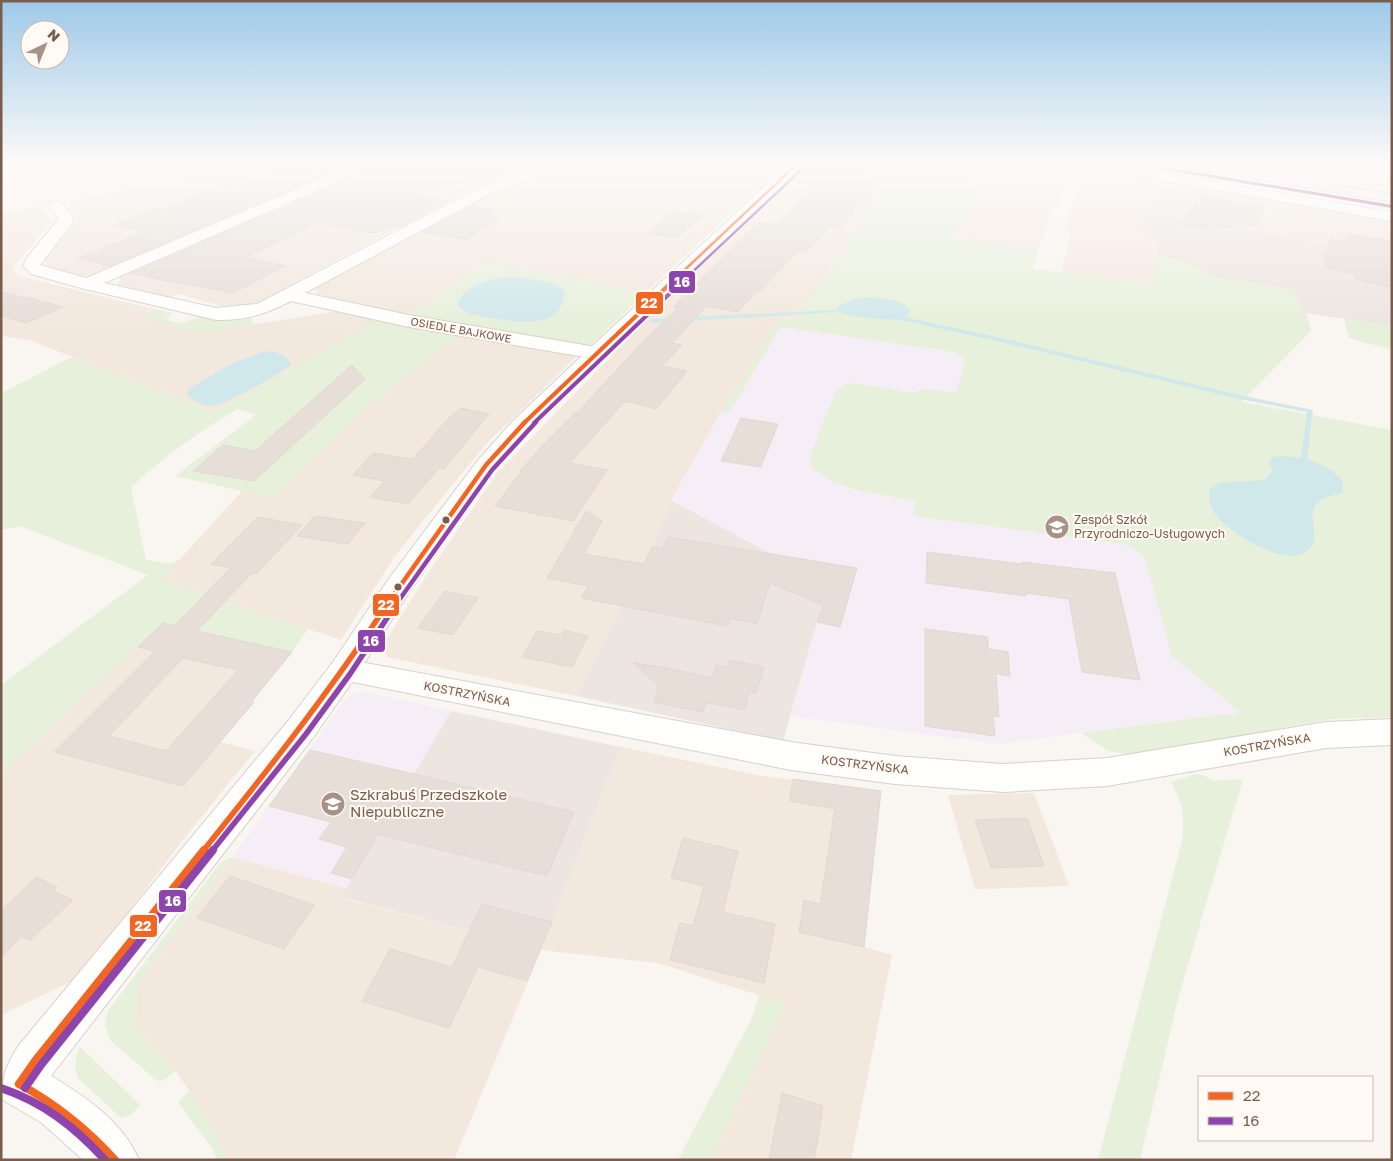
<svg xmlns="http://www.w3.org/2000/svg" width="1393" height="1161" font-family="'Golos Text',sans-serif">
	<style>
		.residential { fill: #f2e8de }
		.commercial { fill: #f6e8e1 }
		.industrial { fill: #ede5e0 }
		.education { fill: #f6eef6 }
		.green { fill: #e7f0db }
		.water { fill: #d0e8ea }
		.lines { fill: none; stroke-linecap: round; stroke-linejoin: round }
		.stream { fill: #d0e8ea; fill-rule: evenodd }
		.building { fill: #e6ded7; stroke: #e2d8d2; fill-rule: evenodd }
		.street-casing { stroke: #d7d1cb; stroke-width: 2 }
		.secondary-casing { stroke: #d9d2cb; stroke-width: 2 }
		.street { fill: #fefefd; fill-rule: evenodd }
		.secondary { fill: #fefefd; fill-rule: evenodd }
		.bus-1-far4-casing { stroke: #fffaf3; stroke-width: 4.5 }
		.bus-1-far3-casing { stroke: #fffaf3; stroke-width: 6 }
		.bus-1-far2-casing { stroke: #fffaf3; stroke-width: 8 }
		.bus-1-far1-casing { stroke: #fffaf3; stroke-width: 9 }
		.bus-1-casing { stroke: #fffaf3; stroke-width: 11 }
		.bus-2-far4-casing { stroke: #fffaf3; stroke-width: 4.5 }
		.bus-2-far3-casing { stroke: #fffaf3; stroke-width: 6 }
		.bus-2-far2-casing { stroke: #fffaf3; stroke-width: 8 }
		.bus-2-far1-casing { stroke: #fffaf3; stroke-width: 9 }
		.bus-2-casing { stroke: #fffaf3; stroke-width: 11 }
		.bus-1-far4 { stroke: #f26522; stroke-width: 2.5 }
		.bus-1-far3 { stroke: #f26522; stroke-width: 4 }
		.bus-1-far2 { stroke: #f26522; stroke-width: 4.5 }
		.bus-1-far1 { stroke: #f26522; stroke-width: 5.5 }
		.bus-1 { stroke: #f26522; stroke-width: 8 }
		.bus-2-far4 { stroke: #8e44ad; stroke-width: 2.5 }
		.bus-2-far3 { stroke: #8e44ad; stroke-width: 4 }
		.bus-2-far2 { stroke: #8e44ad; stroke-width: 4.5 }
		.bus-2-far1 { stroke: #8e44ad; stroke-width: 5.5 }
		.bus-2 { stroke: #8e44ad; stroke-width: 8 }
		.bus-dot { fill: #7a5c4d; stroke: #fffaf3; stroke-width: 2 }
		.labels { text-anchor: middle; stroke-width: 4; stroke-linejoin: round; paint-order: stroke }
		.far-street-label { font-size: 11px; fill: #7a5c4d; stroke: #fffaf3 }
		.poi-label { font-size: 12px; fill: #7a5c4d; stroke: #fffaf3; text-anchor: start }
		.street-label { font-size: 12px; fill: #7a5c4d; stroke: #fffaf3 }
		.near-poi-label { font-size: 15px; fill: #7a5c4d; stroke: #fffaf3; text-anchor: start }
		.line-badge { stroke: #fffaf3; stroke-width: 2 }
		.badge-label { font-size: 14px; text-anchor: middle; font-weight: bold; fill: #fff }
	</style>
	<rect width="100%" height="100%" fill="#f9f5f0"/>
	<g class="residential">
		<path d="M245 165H353L99 273 79 276 47 267 45 259 79 219 66 202Z"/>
		<path d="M374 165H565L483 182 256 303 228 308 179 294 170 298 118 285 120 277Z"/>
		<path d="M598 165H783L645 293 488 261 409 315 317 294 316 286 502 186Z"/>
		<path d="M806 165H907L885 194 852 190H832L786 184Z"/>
		<path d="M1227 193 1392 222V257L1212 224Z"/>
		<path d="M769 200 870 214 796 318 780 319 721 412 671 500 652 547 576 696 387 657 383 645 428 573 498 472 643 324Z"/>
		<path d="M41 206 51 222 13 267 19 276 154 309 140 316 200 333 338 311 378 320 214 412 29 340 1 336V214Z"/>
		<path d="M459 335 577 356 487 443 426 517 395 556 341 640 161 580 242 491 276 496 357 416Z"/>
		<path d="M163 623 292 652 220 742 255 751 186 836 77 979 1 1015V774Z"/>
		<path d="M621 747 762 776 881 791 864 947 892 955 851 1160H710L786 1004 658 963 541 950 454 1160H228L203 1110 171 1065 136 1029 137 985 232 857 346 888 341 898 541 950Z"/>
		<path d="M1034 793 1069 886 975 889 948 795Z"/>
	</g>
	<g class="commercial">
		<path d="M907 165H1072L1061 205 1053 207 1038 250 953 237 981 183 900 173Z"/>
		<path d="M1253 165H1392V189L1252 166Z"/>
		<path d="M1084 167 1167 182 1136 220 1158 240 1154 284 1061 274 1071 233 1065 228Z"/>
	</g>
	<g class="industrial">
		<path d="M1167 182 1227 193 1213 224 1392 257V326L1306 313 1311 331 1144 378 1158 240 1136 220Z"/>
		<path d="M786 184 832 190H852L885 194 870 214 769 200Z"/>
		<path d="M671 500 828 584 783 741 576 696 652 547Z"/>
		<path d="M451 711 621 747 541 950 341 897Z"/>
	</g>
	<g class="education">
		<path d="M796 318 1392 430 1329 700 998 744 790 716 828 584 671 500 721 412 780 319Z"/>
		<path d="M362 691 451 711 346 888 232 857 347 697Z"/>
	</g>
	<g class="green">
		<path d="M1157 165H1175L1392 201V205Z"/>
		<path d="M900 173 982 183 953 237 1038 250 1033 269 1154 284 1157 255 1188 263 1216 277 1295 290 1311 331 1241 402 1392 430V717L1331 719 1133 755 1109 751 1081 733 1240 712 1172 656 1145 558 1130 545 913 516 917 501C886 495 829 490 810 465V456L836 390 844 385 854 383 911 393 925 389 956 393 966 359 953 352 784 327 779 330 729 413 721 412 780 319 796 318Z"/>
		<path d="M1289 176 1392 192V196L1291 178Z"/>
		<path d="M488 261 645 293 589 347 409 315Z"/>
		<path d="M154 309 172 313 167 319 172 322 181 323 200 317 222 319 252 317V325L200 333 139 316Z"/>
		<path d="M1344 319 1392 326V350L1349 338Z"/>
		<path d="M378 320 459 335 357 416 276 496 242 491 175 476 256 415 238 409C200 430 163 458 131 487L146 560 171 564 180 559 162 580 308 629 292 652 163 623 1 774V685L148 575 20 526 1 530V393L72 357 214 412Z"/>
		<path d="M1196 774 1205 776 1213 781 1243 779 1179 995 1140 1160H1098L1182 841C1185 815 1183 804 1171 782Z"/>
		<path d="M232 857 137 985 136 1029 176 1071 162 1081 156 1080 110 1040 105 1024 108 1011 221 862Z"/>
		<path d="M759 995 786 1004 710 1160H678L753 1016Z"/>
		<path d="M79 1046 140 1105 131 1115 121 1118 77 1077 75 1064Z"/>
		<path d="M190 1090 203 1110 228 1160H218L213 1150 178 1102Z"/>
	</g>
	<g class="water">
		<path d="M519 277C531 280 547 280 557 285 563 288 565 290 564 297 558 330 516 322 492 318 480 316 464 315 457 304 467 280 497 277 519 277Z"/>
		<path d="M868 297 896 300 911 310 904 319C892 321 847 317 837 311L838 306 855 299Z"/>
		<path d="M266 351C277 352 286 354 291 364 282 374 224 405 212 406 204 407 193 401 187 395L188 391 192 387 233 363Z"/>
		<path d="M1282 456C1305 457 1329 463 1343 482L1342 493C1332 496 1320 497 1315 506 1308 517 1318 531 1313 543 1299 574 1245 541 1229 528 1215 516 1208 508 1209 490L1218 483 1264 480 1273 471 1269 462 1273 457Z"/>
	</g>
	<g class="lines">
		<g class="stream">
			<path d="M837 310 839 311V312L687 321 684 319 687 317Z"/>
			<path d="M904 317 1001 338 1235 394 1312 410 1313 411 1307 459 1304 461 1301 459 1307 412 1235 398 1001 342 902 320V318Z"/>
			<path d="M675 318 677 319V321L652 323 649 321 652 319Z"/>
		</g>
	</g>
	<g class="building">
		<path d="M320 165H349L109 266 78 258 139 234 151 233 115 225 158 208 162 209 224 185 234 187 281 168 319 174Z"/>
		<path d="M373 165H501L502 174 409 194 449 201 400 227 392 226 379 232 372 233 320 222 246 257 285 266 233 293 178 282 175 283 133 273 370 170Z"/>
		<path d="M816 165H872L860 180 880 183 839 228 829 227 807 251 799 249 760 291 757 290 738 312 707 306 672 343 682 345 662 366 687 371 656 409 625 401 570 463 607 470 573 521 495 506 522 471H520L543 445 576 412 577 413 640 345 678 308 674 307 679 301 755 226 760 223 777 224 817 185 799 183Z"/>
		<path d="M1200 196 1257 206 1264 208 1255 226 1234 222 1232 227 1212 224 1209 229 1181 224Z"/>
		<path d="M472 206 496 210 487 216 500 218 466 239H460L423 232Z"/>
		<path d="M674 211 703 216 676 238 649 233Z"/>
		<path d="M1349 234 1392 241V287L1355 279 1357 274 1324 268 1331 239 1347 243Z"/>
		<path d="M1 292 25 298 27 297 63 307 26 323 1 316Z"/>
		<path d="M352 365 365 379 254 481 193 471 223 445 255 451Z"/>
		<path d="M461 408 489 414 444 469 439 468 408 504 370 497 385 481 353 475 373 453 413 459 448 419Z"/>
		<path d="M741 418 778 424 761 467 721 461Z"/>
		<path d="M586 511 602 521 584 554 644 564 652 547 662 549 668 537 857 568 840 627 817 622 823 605 770 583 757 624 730 618 727 626 581 598 588 586 547 578Z"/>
		<path d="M315 516 365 523 348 544 297 536Z"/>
		<path d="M258 517 302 525 256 574 252 573 197 631 292 652 252 701 254 702 183 786 54 752 155 651 138 647 163 623 174 626 231 568 211 564ZM183 658 238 670 166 751 109 736Z"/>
		<path d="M927 552 1022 564V562L1115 573 1140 680 1082 672 1069 599 1026 593V596L926 583Z"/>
		<path d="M445 591 478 598 453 635 418 628Z"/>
		<path d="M925 629 988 637V649L1008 652 1010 676 996 674 999 717 993 716 995 736 925 726Z"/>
		<path d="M564 630 588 636 572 667 522 657 537 631 561 635Z"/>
		<path d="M730 660 764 667 756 693 749 692 745 710 706 702 703 712 654 702 659 686 633 663 667 668 712 678 717 665 727 667Z"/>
		<path d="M310 750 414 774 574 812 547 876 378 834 352 879 331 873 347 847 319 839 331 822 269 806Z"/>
		<path d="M793 779 881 791 864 947 799 932 804 900 820 904 835 809 790 801Z"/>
		<path d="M1027 818 1044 866 991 868 975 820Z"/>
		<path d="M683 838 738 851 723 912 775 924 764 983 670 960 680 923 693 926 704 886 671 878Z"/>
		<path d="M230 876 314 905 284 949 197 918Z"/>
		<path d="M36 877 57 887 53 891 73 900 30 940 22 936 1 957V911Z"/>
		<path d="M482 904 552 922 527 981 478 967 449 1028 362 1001 390 949 452 967Z"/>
		<path d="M782 1093 823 1106 814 1160H769Z"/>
	</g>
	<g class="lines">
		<defs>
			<g id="street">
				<path d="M353 165H371L369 168 104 283 216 308 257 304 483 186C517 174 551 165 587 165L585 168 520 182 493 192 305 293 409 315 596 347 603 349 606 353 603 357 596 359 409 327 291 301C264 315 246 320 216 320L81 288 31 274 23 266 28 256 58 220V218L48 205 50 202H60L71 214 74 221 40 265 86 278Z"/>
				<path d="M1090 165H1119L1392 212V221L1097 169Z"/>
				<path d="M344 659 791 742 895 756 1003 764 1107 758 1326 722 1392 719V745L1326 748 1107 786 1003 792 895 784 791 770 333 678 329 670 333 662Z"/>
			</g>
			<g id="secondary">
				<path d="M788 165H803L603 357 529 431 494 470 408 594 355 678 312 739 51 1076C85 1096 123 1122 139 1160H83L42 1123 3 1100C0 1078 8 1062 19 1045L288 721 333 662 388 580 478 460 513 421 589 349Z"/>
				<path d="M1137 165H1167L1392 203V211L1144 169Z"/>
			</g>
		</defs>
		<use href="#street" class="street-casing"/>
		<use href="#secondary" class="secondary-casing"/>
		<use href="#street" class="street"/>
		<use href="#secondary" class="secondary"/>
		<defs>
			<g id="bus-1-far4">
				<path d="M1144 165 1392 207"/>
				<path d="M676 278 796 165"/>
			</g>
			<path id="bus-1-far3" d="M524 423 677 277"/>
			<path id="bus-1-far2" d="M383 610 486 465 525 422"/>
			<path id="bus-1-far1" d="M203 851C267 771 328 694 384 609"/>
			<g id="bus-1">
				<path d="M19 1084 35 1061 204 850"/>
				<path d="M19 1084C56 1104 87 1129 115 1160"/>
			</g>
			<g id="bus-2-far4">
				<path d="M1187 172 1391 206"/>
				<path d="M686 278 801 170"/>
			</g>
			<path id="bus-2-far3" d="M534 423 687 277"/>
			<path id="bus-2-far2" d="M392 610 492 470 536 422"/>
			<path id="bus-2-far1" d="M212 851 306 734 350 674 393 609"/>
			<g id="bus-2">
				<path d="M1 1088C43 1102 75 1127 105 1160"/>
				<path d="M25 1088 41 1065 213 850"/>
			</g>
		</defs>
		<use href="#bus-1-far4" class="bus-1-far4-casing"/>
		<use href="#bus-1-far3" class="bus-1-far3-casing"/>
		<use href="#bus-1-far2" class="bus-1-far2-casing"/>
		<use href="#bus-1-far1" class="bus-1-far1-casing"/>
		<use href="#bus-1" class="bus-1-casing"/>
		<use href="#bus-2-far4" class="bus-2-far4-casing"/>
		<use href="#bus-2-far3" class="bus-2-far3-casing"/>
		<use href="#bus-2-far2" class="bus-2-far2-casing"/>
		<use href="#bus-2-far1" class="bus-2-far1-casing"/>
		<use href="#bus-2" class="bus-2-casing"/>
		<use href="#bus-1-far4" class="bus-1-far4"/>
		<use href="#bus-1-far3" class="bus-1-far3"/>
		<use href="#bus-1-far2" class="bus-1-far2"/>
		<use href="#bus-1-far1" class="bus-1-far1"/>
		<use href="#bus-1" class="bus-1"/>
		<use href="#bus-2-far4" class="bus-2-far4"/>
		<use href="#bus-2-far3" class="bus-2-far3"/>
		<use href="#bus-2-far2" class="bus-2-far2"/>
		<use href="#bus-2-far1" class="bus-2-far1"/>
		<use href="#bus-2" class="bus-2"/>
	</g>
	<linearGradient id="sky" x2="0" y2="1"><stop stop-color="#9ec9e9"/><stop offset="0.5" stop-color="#fcfaf8"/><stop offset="1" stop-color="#fcfaf8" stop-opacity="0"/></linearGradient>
	<rect width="1393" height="327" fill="url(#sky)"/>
	<defs>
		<symbol id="school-disc" viewBox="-11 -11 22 22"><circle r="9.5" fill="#a69286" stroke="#fffaf3"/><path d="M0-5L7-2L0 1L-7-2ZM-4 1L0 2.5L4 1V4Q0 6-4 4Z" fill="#fff"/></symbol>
	</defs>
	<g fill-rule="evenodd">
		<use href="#school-disc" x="1043" y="513" width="28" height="28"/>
		<use href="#school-disc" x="319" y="790" width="28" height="28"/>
	</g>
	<g class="bus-dot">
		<circle cx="446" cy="520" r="4.5"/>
		<circle cx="398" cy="587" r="4.5"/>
	</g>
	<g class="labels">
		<g class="far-street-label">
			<text transform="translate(461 330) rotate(10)" y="4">OSIEDLE BAJKOWE</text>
		</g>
		<g class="poi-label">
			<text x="1074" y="524">Zespół Szkół<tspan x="1074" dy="14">Przyrodniczo-Usługowych</tspan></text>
		</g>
		<g class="street-label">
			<text transform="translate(467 694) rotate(11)" y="4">KOSTRZYŃSKA</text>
			<text transform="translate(1267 745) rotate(-10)" y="4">KOSTRZYŃSKA</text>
			<text transform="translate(865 765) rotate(7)" y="4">KOSTRZYŃSKA</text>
		</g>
		<g class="near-poi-label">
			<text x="350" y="800">Szkrabuś Przedszkole<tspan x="350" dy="17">Niepubliczne</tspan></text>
		</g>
	</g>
	<g class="line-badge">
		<rect x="668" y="270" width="28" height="24" rx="5" fill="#8e44ad"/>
		<rect x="635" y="291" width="29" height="24" rx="5" fill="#f26522"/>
		<rect x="372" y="593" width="28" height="24" rx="5" fill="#f26522"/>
		<rect x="357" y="629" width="29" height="24" rx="5" fill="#8e44ad"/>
		<rect x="158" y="889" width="29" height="24" rx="5" fill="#8e44ad"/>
		<rect x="129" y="914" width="29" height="24" rx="5" fill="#f26522"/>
	</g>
	<g class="badge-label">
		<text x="682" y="287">16</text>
		<text x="649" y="308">22</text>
		<text x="386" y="610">22</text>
		<text x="371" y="646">16</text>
		<text x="173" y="906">16</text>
		<text x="143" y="931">22</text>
	</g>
	<rect width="1393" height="1161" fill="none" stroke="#7a5c4d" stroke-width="5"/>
	<rect x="1198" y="1076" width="175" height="65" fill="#fffaf3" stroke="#cabbb1"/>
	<rect x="1208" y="1092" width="25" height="8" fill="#f26522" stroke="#cabbb1"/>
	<text x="1243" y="1101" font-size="15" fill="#7a5c4d">22</text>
	<rect x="1208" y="1117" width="25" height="8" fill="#8e44ad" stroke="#cabbb1"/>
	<text x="1243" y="1126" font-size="15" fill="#7a5c4d">16</text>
	<g transform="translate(45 45) rotate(43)"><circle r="24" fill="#fffaf3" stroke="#cabbb1"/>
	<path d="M0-4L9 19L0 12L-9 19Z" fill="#a69286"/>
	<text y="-8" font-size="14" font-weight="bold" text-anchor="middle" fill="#7a5c4d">N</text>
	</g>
</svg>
